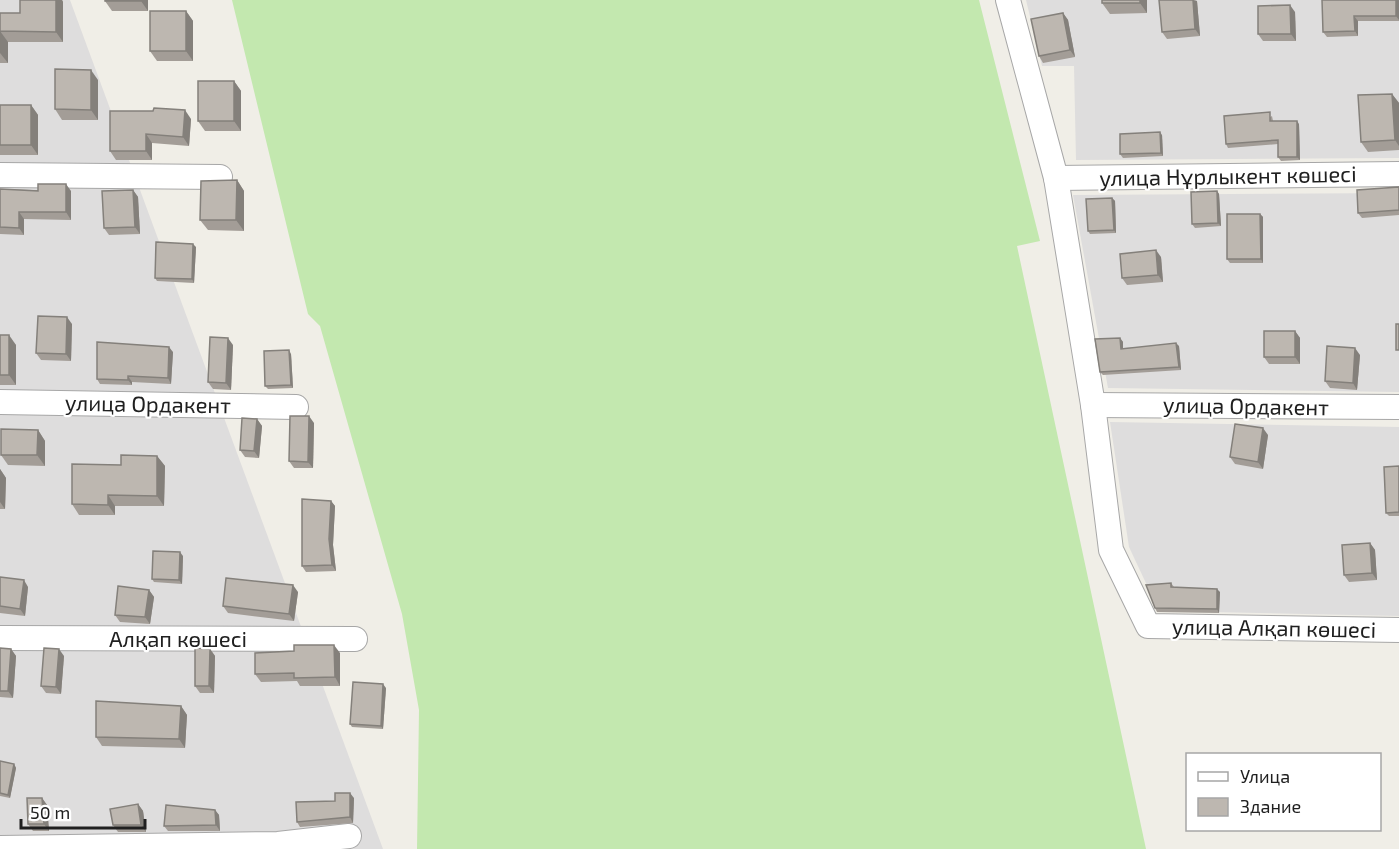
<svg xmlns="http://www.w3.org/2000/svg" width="1399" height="849" font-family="'Exo 2',sans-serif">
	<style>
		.residential { fill: #dedddd }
		.grass { fill: #c3e8af }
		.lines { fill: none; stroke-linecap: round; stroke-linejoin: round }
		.minor-casing { stroke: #a7a7a7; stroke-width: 26 }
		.minor { stroke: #fff; stroke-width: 24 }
		.wall { fill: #a39d97 }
		.shaded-wall { fill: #84807b }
		.building { fill: #bdb7b0; stroke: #84807b; stroke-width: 1.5 }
		.labels { text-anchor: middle; stroke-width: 4.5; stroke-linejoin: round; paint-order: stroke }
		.street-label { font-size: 22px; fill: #202020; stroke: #fff }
	</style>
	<rect width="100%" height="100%" fill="#f0eee7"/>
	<g class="residential">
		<path d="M0 0H70L383 849H0Z"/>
		<path d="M1026 0H1399V158L1076 160 1074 66H1042Z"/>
		<path d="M1399 193V392L1108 388 1073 195Z"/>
		<path d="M1110 422 1399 427V616L1159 611 1129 547Z"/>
	</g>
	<path class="grass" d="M232 0H979L1040 241 1017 246 1146 849H417L419 710 402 614 320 326 308 314Z"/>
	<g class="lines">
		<defs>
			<g id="minor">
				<path d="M1008 0 1056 178 1093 405 1111 550 1148 626 1399 630"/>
				<path d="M0 175 220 177"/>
				<path d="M1056 178 1399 174"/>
				<path d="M0 402 296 407"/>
				<path d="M1093 405 1399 407"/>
				<path d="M0 638 355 639"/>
				<path d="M0 848 278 844 349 836"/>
			</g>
		</defs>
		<use href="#minor" class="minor-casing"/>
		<use href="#minor" class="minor"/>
	</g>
	<g class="wall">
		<path d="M20 0H62L63 2V42H8V63H0V13H20Z"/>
		<path d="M148 0V11H112L105 1Z"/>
		<path d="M1102 0H1147V13L1110 14 1102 3Z"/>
		<path d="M1193 0 1197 1 1200 36 1167 39 1162 32Z"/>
		<path d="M1322 0H1399V21H1358V36L1327 37 1323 32Z"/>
		<path d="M186 11 193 21V61H157L150 51Z"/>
		<path d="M1295 12 1296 41H1263L1258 34Z"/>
		<path d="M1063 13 1068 20 1075 57 1043 63 1039 56Z"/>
		<path d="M98 80V120H62L55 109Z"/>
		<path d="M234 81 241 91V131H205L198 121Z"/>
		<path d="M1392 94 1399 103V150L1368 152 1361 142Z"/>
		<path d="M0 105H31L38 115V155H0Z"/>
		<path d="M153 111 191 119 189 146 152 143V160H116L110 151Z"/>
		<path d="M1272 116 1273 121 1299 124 1300 160 1281 161 1278 157V144L1228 148 1226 144Z"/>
		<path d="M1162 135 1163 156 1123 158 1120 154Z"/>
		<path d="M237 180 244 191V231L208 230 200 220Z"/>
		<path d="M1399 187V215L1362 218 1358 213Z"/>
		<path d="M0 189 71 191V220L24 219V235L0 234Z"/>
		<path d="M133 190 138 197 140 234 109 235 104 228Z"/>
		<path d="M1217 191 1219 194 1221 226 1195 228 1192 224Z"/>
		<path d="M1112 198 1115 201 1116 233 1090 234 1088 231Z"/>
		<path d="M1260 214 1263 217V263H1230L1227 259Z"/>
		<path d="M196 247 194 283 157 281 155 278Z"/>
		<path d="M1161 257 1163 282 1127 285 1122 278Z"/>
		<path d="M72 324 71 361 41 360 36 353Z"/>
		<path d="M1295 331 1300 338V364H1269L1264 357Z"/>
		<path d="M0 335 16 345V385H0Z"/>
		<path d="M1120 338 1123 342V348L1179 346 1181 370 1103 375 1100 372Z"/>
		<path d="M233 345 231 390 213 389 208 382Z"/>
		<path d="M173 352 171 384 132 382V385L100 384 97 379Z"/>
		<path d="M291 354 293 388 268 389 265 386Z"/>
		<path d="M1360 355 1357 390 1330 388 1325 381Z"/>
		<path d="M257 419 262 426 259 458 245 457 240 450Z"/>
		<path d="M314 423 313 468H294L289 461Z"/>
		<path d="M38 430 45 441V466L8 465 1 455Z"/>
		<path d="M1268 435 1263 469 1235 464 1230 457Z"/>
		<path d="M157 456 165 466 164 506H115V515H79L72 504 121 465Z"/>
		<path d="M1399 466V516H1389L1386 513Z"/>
		<path d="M0 469 6 478 5 509H0Z"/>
		<path d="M331 501 335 506 333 545 336 571 306 572 302 566Z"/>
		<path d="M1370 543 1375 550 1377 580 1349 582 1344 575Z"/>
		<path d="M183 556 182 584 154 582 152 579Z"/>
		<path d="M0 577 28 587 25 616 0 613Z"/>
		<path d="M1171 583 1174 587 1220 592 1219 613 1157 612 1155 608Z"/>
		<path d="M149 590 154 597 150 624 120 622 115 615Z"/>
		<path d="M298 592 294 621 228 613 223 606Z"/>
		<path d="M0 648 11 649 16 656 13 698 0 697Z"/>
		<path d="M210 649 215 656 214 693H200L195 686Z"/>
		<path d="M340 653V686H300L297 681 261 682 255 674Z"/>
		<path d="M64 656 61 694 46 693 41 686Z"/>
		<path d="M386 688 383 729 352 727 350 724Z"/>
		<path d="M181 706 187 715 185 748 102 746 96 737Z"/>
		<path d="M0 761 14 764 16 768 10 798 0 796Z"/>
		<path d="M42 798 47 805 49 831H33L28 824Z"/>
		<path d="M354 798 353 823 300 827 297 822 335 801Z"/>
		<path d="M138 804 143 811 146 832H118L113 825Z"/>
		<path d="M215 810 219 815 220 831H168L164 826Z"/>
	</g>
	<g class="shaded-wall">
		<path d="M56 0H62L63 2V42L56 32Z"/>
		<path d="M141 0H148V11L141 1Z"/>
		<path d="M1140 0H1147V13L1140 3Z"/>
		<path d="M1193 0 1197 1 1200 36 1195 29Z"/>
		<path d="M1396 0H1399V20L1396 16Z"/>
		<path d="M1290 5 1295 12 1296 41 1291 34Z"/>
		<path d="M186 11 193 21V61L186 51Z"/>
		<path d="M1063 13 1068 20 1075 57 1070 50Z"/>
		<path d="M1354 16 1358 21V36L1355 31Z"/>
		<path d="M0 31 8 42V63L0 53Z"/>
		<path d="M91 70 98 80V120L91 110Z"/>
		<path d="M234 81 241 91V131L234 121Z"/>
		<path d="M1392 94 1399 103V146L1395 140Z"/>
		<path d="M31 105 38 115V155L31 145Z"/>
		<path d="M185 110 191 119 189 146 183 137Z"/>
		<path d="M1297 121 1299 124 1300 160 1297 157Z"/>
		<path d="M1160 132 1162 135 1163 156 1161 153Z"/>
		<path d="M146 134 152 143V160L146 151Z"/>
		<path d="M237 180 244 191V231L236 220Z"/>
		<path d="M66 184 71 191V220L66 212Z"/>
		<path d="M133 190 138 197 140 234 135 227Z"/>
		<path d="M1217 191 1219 194 1221 226 1218 223Z"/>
		<path d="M1112 198 1115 201 1116 233 1114 230Z"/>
		<path d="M19 212 24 219V235L19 228Z"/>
		<path d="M1260 214 1263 217V263L1261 259Z"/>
		<path d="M193 244 196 247 194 283 192 279Z"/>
		<path d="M1156 250 1161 257 1163 282 1158 275Z"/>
		<path d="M67 317 72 324 71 361 66 354Z"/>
		<path d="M1295 331 1300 338V364L1295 357Z"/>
		<path d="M9 335 16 345V385L9 375Z"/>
		<path d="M228 338 233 345 231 390 226 383Z"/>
		<path d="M1120 338 1123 342V352L1121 349Z"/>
		<path d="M1176 343 1179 346 1181 370 1179 367Z"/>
		<path d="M169 347 173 352 171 384 168 378Z"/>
		<path d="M1355 348 1360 355 1357 390 1353 383Z"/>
		<path d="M289 350 291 354 293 388 291 385Z"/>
		<path d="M128 376 132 382V385L128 380Z"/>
		<path d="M309 416 314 423 313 468 308 462Z"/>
		<path d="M257 419 262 426 259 458 254 451Z"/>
		<path d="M1263 428 1268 435 1263 469 1258 462Z"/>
		<path d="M38 430 45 441V466L37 455Z"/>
		<path d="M157 456 165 466 164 506 157 496Z"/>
		<path d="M0 469 6 478 5 509 0 502Z"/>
		<path d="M108 495 115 506V515L108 505Z"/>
		<path d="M331 501 335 506 333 545 336 571 332 565 329 539Z"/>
		<path d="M1370 543 1375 550 1377 580 1372 573Z"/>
		<path d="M180 552 183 556 182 584 179 580Z"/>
		<path d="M24 580 28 587 25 616 20 609Z"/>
		<path d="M293 585 298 592 294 621 289 614Z"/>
		<path d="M1217 589 1220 592 1219 613 1217 609Z"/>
		<path d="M149 590 154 597 150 624 145 617Z"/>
		<path d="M334 645 340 653V686L335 677Z"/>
		<path d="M11 649 16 656 13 698 8 691Z"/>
		<path d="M59 649 64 656 61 694 56 687Z"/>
		<path d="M210 649 215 656 214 693 209 686Z"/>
		<path d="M383 684 386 688 383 729 381 726Z"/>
		<path d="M181 706 187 715 185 748 179 739Z"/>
		<path d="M14 764 16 768 10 798 8 795Z"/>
		<path d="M350 793 354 798 353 823 350 817Z"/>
		<path d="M42 798 47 805 49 831 44 824Z"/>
		<path d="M138 804 143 811 146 832 141 825Z"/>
		<path d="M215 810 219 815 220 831 216 825Z"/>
	</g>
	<g class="building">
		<path d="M20 0H56V32L0 31V53V13H20Z"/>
		<rect x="105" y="0" width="36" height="1"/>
		<rect x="1102" y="0" width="38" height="3"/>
		<path d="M1159 0H1193L1195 29 1162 32Z"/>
		<path d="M1322 0H1396V16H1354L1355 31 1323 32Z"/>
		<path d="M1290 5 1291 34H1258V6Z"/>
		<rect x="150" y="11" width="36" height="40"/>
		<path d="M1063 13 1070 50 1039 56 1031 19Z"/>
		<path d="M55 69 91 70V110L55 109Z"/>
		<rect x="198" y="81" width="36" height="40"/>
		<path d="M1392 94 1395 140 1361 142 1358 95Z"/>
		<rect x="0" y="105" width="31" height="40"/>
		<path d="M154 108 185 110 183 137 146 134V151H110V111H153Z"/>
		<path d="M1270 112V121H1297V157H1278V140L1226 144 1224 116Z"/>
		<path d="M1160 132 1161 153 1120 154V134Z"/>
		<path d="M237 180 236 220H200L201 181Z"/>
		<path d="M38 184H66V212H19V228L0 227V189L38 191Z"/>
		<path d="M1399 187V210L1358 213 1357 190Z"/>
		<path d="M133 190 135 227 104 228 102 191Z"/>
		<path d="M1217 191 1218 223 1192 224 1191 192Z"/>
		<path d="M1112 198 1114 230 1088 231 1086 199Z"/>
		<path d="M1227 214H1260L1261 259H1227Z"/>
		<path d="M156 242 193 244 192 279 155 278Z"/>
		<path d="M1156 250 1158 275 1122 278 1120 254Z"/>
		<path d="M38 316 67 317 66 354 36 353Z"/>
		<rect x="1396" y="324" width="3" height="26"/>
		<rect x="1264" y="331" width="31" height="26"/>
		<rect x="0" y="335" width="9" height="40"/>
		<path d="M210 337 228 338 226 383 208 382Z"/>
		<path d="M1120 338 1121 349 1176 343 1179 367 1100 372 1095 339Z"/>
		<path d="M97 342 169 347 168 378 128 376V380L97 379Z"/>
		<path d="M1327 346 1355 348 1353 383 1325 381Z"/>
		<path d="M289 350 291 385 265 386 264 351Z"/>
		<path d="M290 416H309L308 462 289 461Z"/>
		<path d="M242 418 257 419 254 451 240 450Z"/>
		<path d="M1235 424 1263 428 1258 462 1230 457Z"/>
		<path d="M1 429 38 430 37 455H1Z"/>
		<path d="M121 455 157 456V496L108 495V505L72 504V464L121 465Z"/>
		<path d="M1399 466V512L1386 513 1384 467Z"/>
		<path d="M302 499 331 501 329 539 332 565 302 566Z"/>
		<path d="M1370 543 1372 573 1344 575 1342 545Z"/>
		<path d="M153 551 180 552 179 580 152 579Z"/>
		<path d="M0 577 24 580 20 609 0 606Z"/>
		<path d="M226 578 293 585 289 614 223 606Z"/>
		<path d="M1171 583V587L1217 589V609L1155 608 1146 585Z"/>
		<path d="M118 586 149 590 145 617 115 615Z"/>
		<path d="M294 645H334L335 677 294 678V673L255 674V653L294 651Z"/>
		<path d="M0 648 11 649 8 691H0Z"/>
		<path d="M44 648 59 649 56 687 41 686Z"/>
		<path d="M195 648 210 649 209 686H195Z"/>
		<path d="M353 682 383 684 381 726 350 724Z"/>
		<path d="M96 701 181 706 179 739 96 737Z"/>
		<path d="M0 761 14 764 8 795 0 793Z"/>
		<path d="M335 793H350V817L297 822 296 802 335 801Z"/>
		<path d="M27 798H42L44 824H28Z"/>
		<path d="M138 804 141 825H113L110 809Z"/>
		<path d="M166 805 215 810 216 825 164 826Z"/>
	</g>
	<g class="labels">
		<g class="street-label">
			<text transform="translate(1228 176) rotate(-1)" y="8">улица Нұрлыкент көшесі</text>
			<text transform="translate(148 404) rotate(1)" y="8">улица Ордакент</text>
			<text transform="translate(1246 406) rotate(1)" y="8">улица Ордакент</text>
			<text transform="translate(1274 628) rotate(1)" y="8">улица Алқап көшесі</text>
			<text x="178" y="647">Алқап көшесі</text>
		</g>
	</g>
	<rect x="1186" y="753" width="195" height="78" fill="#ffffff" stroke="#a6a6a6" stroke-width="1.5"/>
	<rect x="1198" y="772" width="30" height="9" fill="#ffffff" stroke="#a6a6a6" stroke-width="1.5"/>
	<text x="1240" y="783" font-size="18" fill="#202020">Улица</text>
	<rect x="1198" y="798" width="30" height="18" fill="#bdb7b0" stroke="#a6a6a6" stroke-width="1.5"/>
	<text x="1240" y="813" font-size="18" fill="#202020">Здание</text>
	<path d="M21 819v9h124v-9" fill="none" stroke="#202020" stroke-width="3"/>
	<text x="30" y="819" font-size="18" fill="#202020" stroke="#ffffff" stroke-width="4.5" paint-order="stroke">50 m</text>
</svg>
